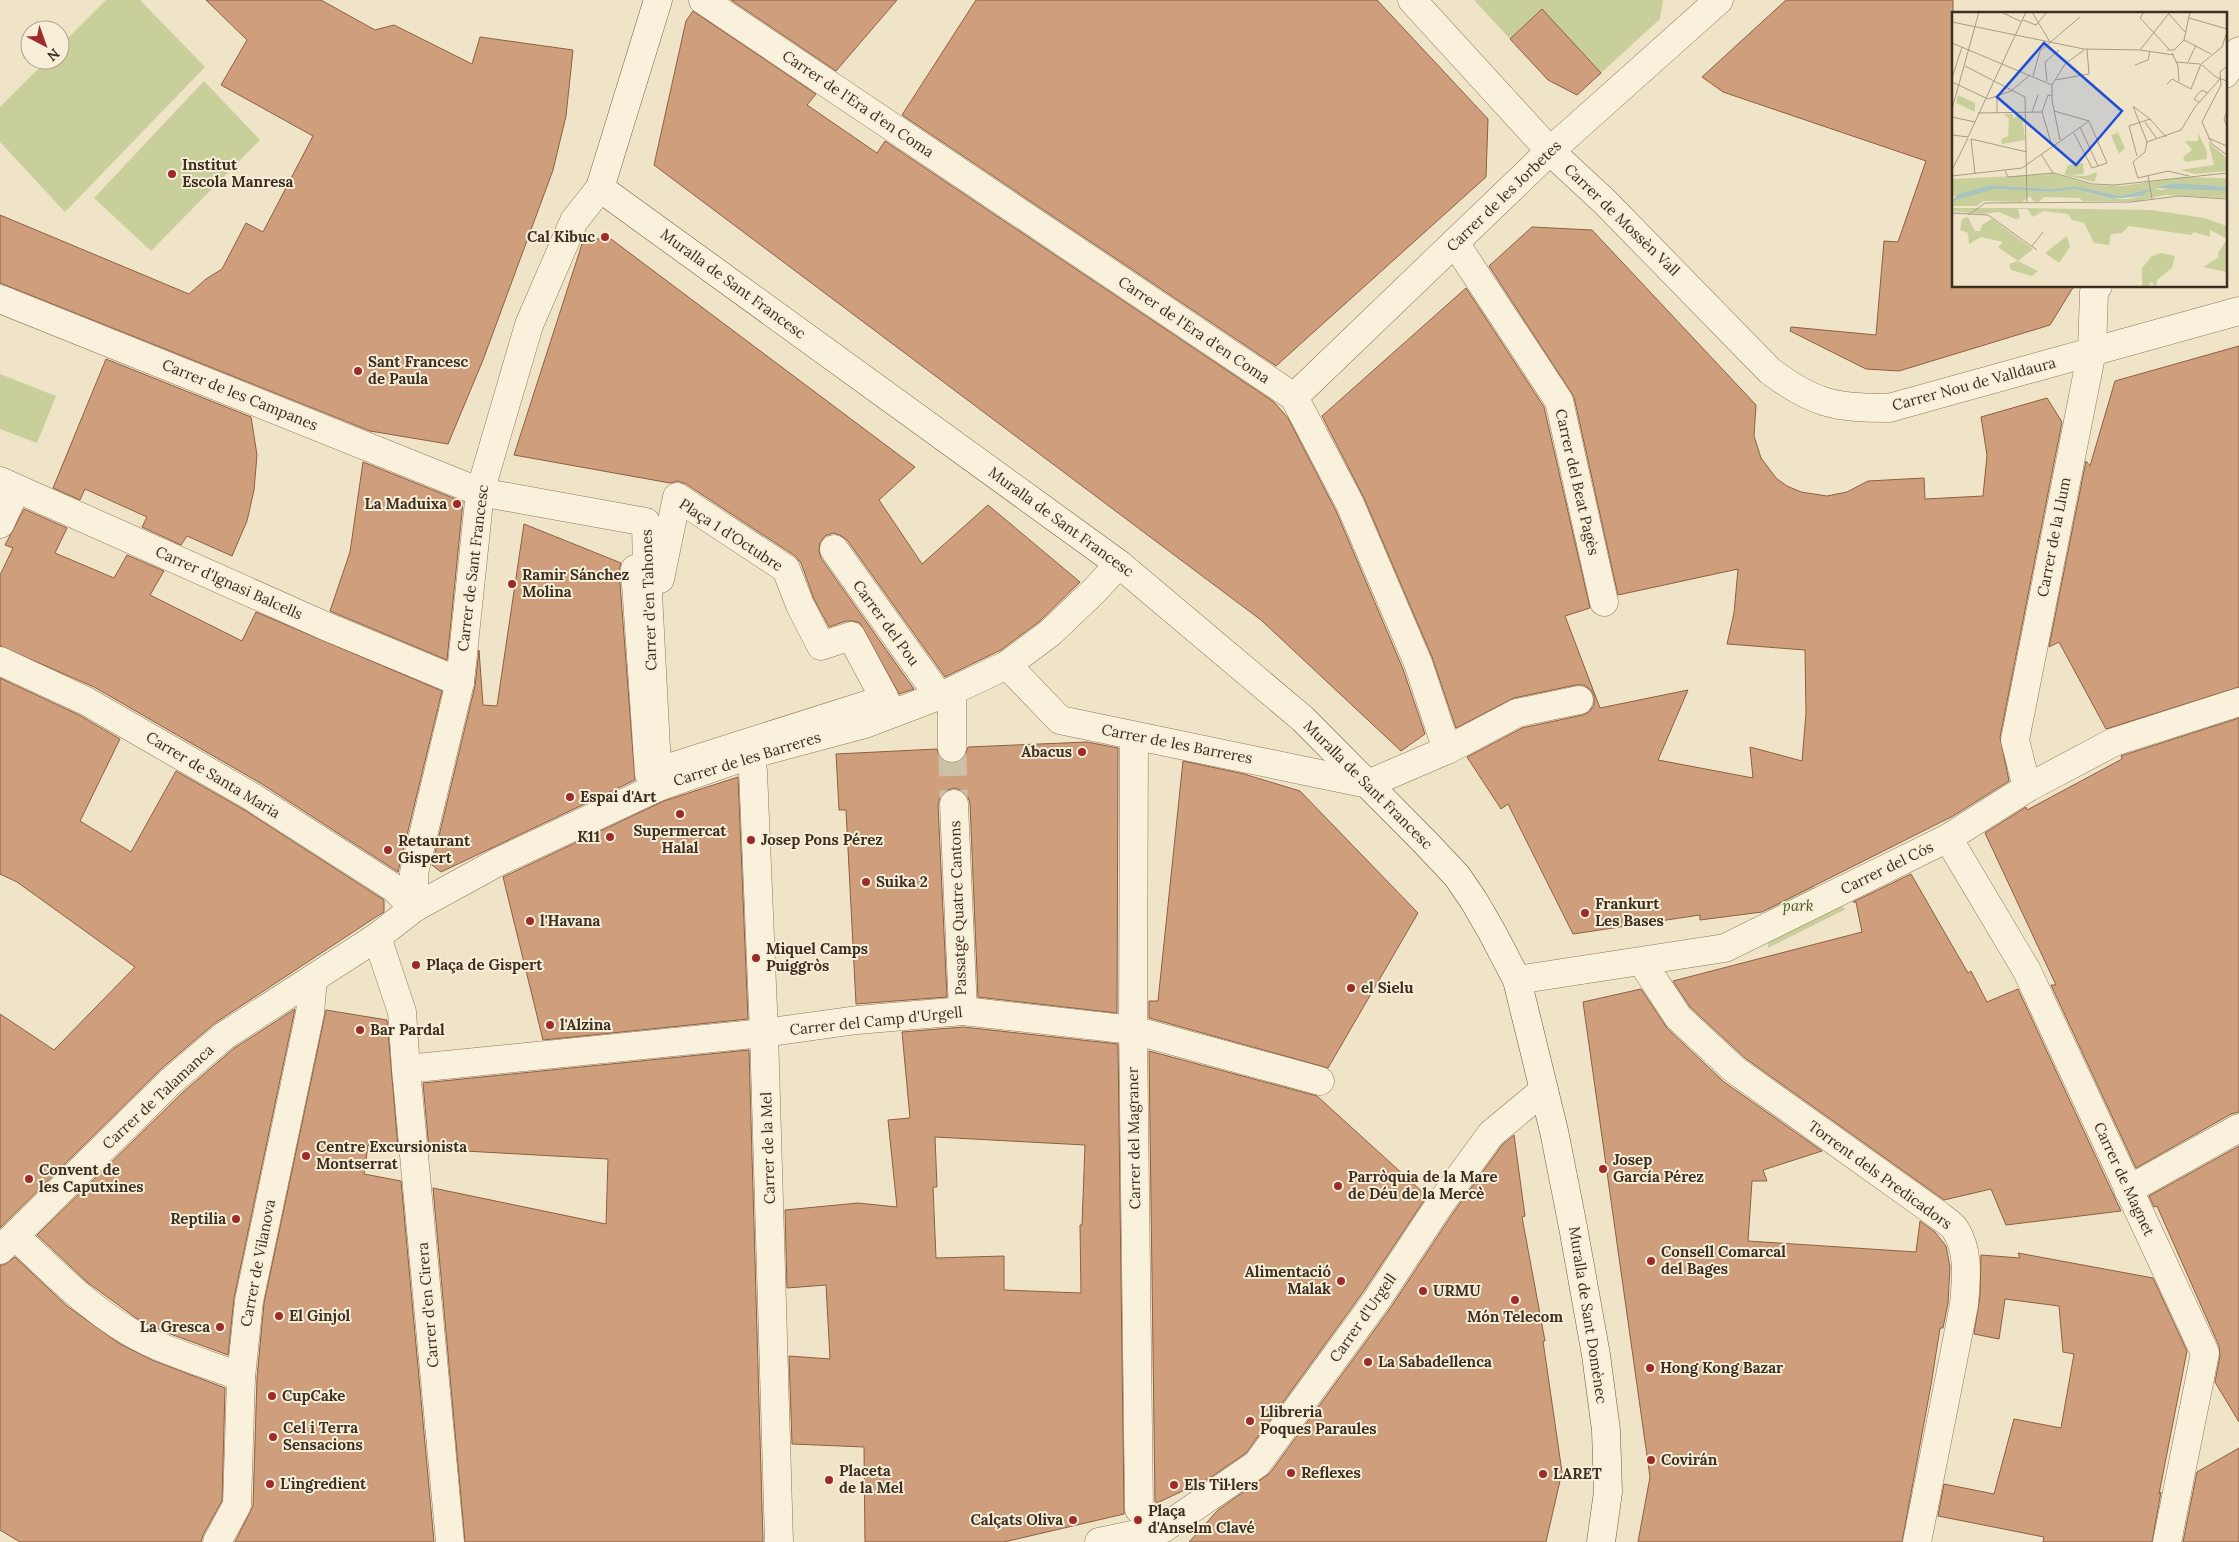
<svg xmlns="http://www.w3.org/2000/svg" width="2239" height="1542" font-family="Lora,serif">
	<style>
		.green { fill: #c9cf9b }
		.building { fill: #cf9f7d; stroke: #8d5f41; fill-rule: evenodd }
		.lines { fill: none; stroke-linecap: round; stroke-linejoin: round }
		.street-tunnel { stroke: #ccc0a6; stroke-width: 28; stroke-dasharray: 28 14; stroke-linecap: butt }
		.street-casing { stroke: #8d765c; stroke-width: 29 }
		.secondary-casing { stroke: #6f573f; stroke-width: 29 }
		.street { stroke: #faf1dc; stroke-width: 28 }
		.secondary { stroke: #faf1dc; stroke-width: 28 }
		.poi-dot { fill: #9e2a2b; stroke: #f7eed8; stroke-width: 2 }
		.labels { text-anchor: middle; stroke-width: 4; stroke-linejoin: round; paint-order: stroke }
		.street-label { font-size: 15px; fill: #3d2e20; stroke: #f7eed8 }
		.poi-label { font-size: 15px; font-weight: bold; fill: #3d2e20; stroke: #f7eed8; text-anchor: start }
		.park-label { font-size: 15px; font-style: italic; fill: #4d5a26; stroke: #f7eed8 }
		.inset-road { fill: none; stroke: #a89b85; stroke-width: 1 }
		.view { fill: #1d4ed8; fill-opacity: 0.15; stroke: #1d4ed8; stroke-width: 2.5 }
		.inset-edge { fill: none; stroke: #3d2e20; stroke-width: 2.5 }
	</style>
	<rect width="100%" height="100%" fill="#f0e4c8"/>
	<g class="green">
		<path d="M106 0H140L205 67 65 212 0 142V107L47 60H60V46Z"/>
		<path d="M1474 0H1663L1660 19 1601 73 1542 10 1510 39Z"/>
		<path d="M204 81 260 140 151 251 94 198Z"/>
		<path d="M0 374 56 396 37 443 0 429Z"/>
		<path d="M1804 876 1825 899 1846 909 1768 948V895Z"/>
	</g>
	<g class="building">
		<path d="M206 0H321L375 30 394 25 472 64 480 37 573 50 566 116 553 170 483 360 448 444 370 431 0 283V215L189 294 206 279 222 269 246 223 263 232 313 136 221 85 247 40Z"/>
		<path d="M731 0H897L836 71Z"/>
		<path d="M976 0H1377L1488 119 1486 177 1276 366 902 115Z"/>
		<path d="M1786 0H1953V286H2074L2050 325 1899 371 1866 369 1790 331 1791 327 1876 335 1884 241 1898 242 1926 161 1723 92 1702 77Z"/>
		<path d="M1542 9 1601 73 1577 95 1548 80 1510 39Z"/>
		<path d="M693 11 816 94 807 105 877 153 885 141 1274 402 1288 418 1336 511 1403 669 1425 734 1401 751 1261 620 654 165 686 21Z"/>
		<path d="M1532 227 1592 230 1756 405 1754 436 1761 458 1776 478 1787 486 1801 492 1827 496 1847 492 1868 481 1924 478 1925 499 1983 496 1987 455 1981 417 2047 398 2062 422 2000 737 2009 781 1953 816 1762 912 1700 920V915L1573 934 1508 804 1501 809 1467 757 1522 728 1583 715 1589 712 1594 705V696L1591 690 1584 685H1576L1514 698 1456 728 1432 657 1364 498 1322 416 1466 288 1544 407 1590 608 1565 616 1600 708 1688 690 1658 760 1753 778 1750 747 1802 761 1806 713 1805 650 1727 644 1734 613 1738 569 1618 595 1574 397 1489 266Z"/>
		<path d="M607 236 915 467 879 500 922 564 988 505 1080 582 1040 621 1001 650 945 677 847 540 840 535 833 533 825 536 820 543 819 551 821 558 914 689 899 694 860 623 854 621H846L829 627 814 599 801 563 795 556 686 484 678 481 670 483 514 455 582 244Z"/>
		<path d="M2239 346V687L2106 729 2059 642 2049 647 2086 461 2090 466 2115 381Z"/>
		<path d="M106 359 251 417 257 455 254 490 247 521 232 556 187 536 181 545 142 527 147 517 85 489 80 500 53 488Z"/>
		<path d="M363 462 463 502 447 660 330 611 350 552Z"/>
		<path d="M24 509 67 528 55 553 114 578 127 555 164 571 150 595 242 641 256 612 442 691 398 872 262 784 94 687 0 646V575L13 548 5 545Z"/>
		<path d="M524 524 621 563 619 570 635 780 441 872 432 865 475 686 479 650 483 705 497 706Z"/>
		<path d="M0 678 79 715 120 739 80 821 131 852 176 771 246 811 384 900V912L379 915 215 1023 161 1069 0 1228V1014L54 1050 135 967 17 882 0 874Z"/>
		<path d="M2239 718V1112L2231 1114 2136 1168 2051 985H2056L1985 833 2026 807 2027 810 2122 759 2121 756Z"/>
		<path d="M1087 742 1118 748 1117 1013 978 997 970 803 967 795 961 790 954 788 945 791 940 797 938 805 947 997 856 1004 846 810H839L836 754 937 749 939 756 944 761 952 764 959 762 965 756 968 747Z"/>
		<path d="M1183 761 1244 774 1300 791 1418 913 1328 1068 1149 1018V1001H1158Z"/>
		<path d="M738 777 748 1019 543 1040 503 877 664 801Z"/>
		<path d="M1911 874 1968 973 1971 971 1987 1002 2018 989 2121 1211 2006 1225 1991 1189 1944 1200 1745 1058 1690 1007 1673 981 1862 932 1856 902H1853Z"/>
		<path d="M1641 989 1667 1028 1724 1082 1822 1151 1763 1170 1767 1181H1752L1748 1241 1916 1252 1920 1221 1935 1232 1946 1246 1950 1267 1948 1303 1943 1328H1940L1931 1385 1902 1542H1638L1650 1477 1583 1002Z"/>
		<path d="M295 1009 234 1298 228 1355 165 1332 136 1318 87 1282 37 1235 182 1093 233 1049Z"/>
		<path d="M326 1010 387 1020 398 1147 368 1145 364 1174 401 1181 434 1542H235L253 1506 257 1378 264 1303Z"/>
		<path d="M963 1027 1118 1044 1124 1514 1004 1542H865L864 1447 792 1444 789 1356 830 1359 826 1285 787 1288 785 1210 858 1203 897 1207 888 1120 910 1118 902 1032ZM935 1137 1085 1145 1082 1225H1080L1081 1293 1004 1290V1256L936 1258 933 1187H937Z"/>
		<path d="M749 1050 763 1542H465L433 1188 606 1224 608 1159 429 1149 423 1083Z"/>
		<path d="M1149 1051 1317 1096 1427 1196 1363 1292 1246 1453 1208 1479 1157 1503 1155 1501Z"/>
		<path d="M1514 1135 1525 1216 1522 1217 1545 1341H1543L1562 1472 1546 1542H1189L1218 1510 1270 1473 1389 1310 1453 1213 1502 1145Z"/>
		<path d="M2239 1146V1422L2215 1382 2220 1356 2219 1346 2157 1206 2154 1207 2149 1196Z"/>
		<path d="M2018 1253 2153 1278 2187 1351 2159 1494 2161 1492 2152 1542H2043L2044 1537 1938 1516 1944 1484 1994 1494 2014 1419 2061 1428 2074 1354 2063 1352 2059 1306 2005 1299 1999 1339 1974 1334 1980 1296 1981 1255 2020 1258Z"/>
		<path d="M15 1257 67 1306 120 1344 152 1360 225 1388 222 1501 203 1535 201 1542H20L0 1530V1265H4Z"/>
		<path d="M2239 1448V1542H2183L2197 1472Z"/>
	</g>
	<g class="lines">
		<path class="street-tunnel" d="M952 748 954 804"/>
		<defs>
			<g id="street">
				<path d="M703 0 1294 397 1350 504 1418 663 1447 750 1368 784 1060 720 1007 665"/>
				<path d="M1412 0 1550 151 1605 202 1770 371C1814 404 1835 408 1889 408L2239 311"/>
				<path d="M2225 74 2239 51"/>
				<path d="M1455 243 1559 401 1604 602"/>
				<path d="M0 299 480 492 646 522 647 574 658 787"/>
				<path d="M1294 397 1550 151 1719 0"/>
				<path d="M0 481 323 625 460 682"/>
				<path d="M677 497 786 569 800 605 821 646 851 636 885 699 649 774 635 569 660 579Z"/>
				<path d="M0 524 16 489"/>
				<path d="M834 549 939 696"/>
				<path d="M0 661 86 701 254 798 394 888 414 908"/>
				<path d="M1134 736 1133 1030 1139 1509 1164 1528"/>
				<path d="M952 748V691"/>
				<path d="M1447 750 1517 713 1579 700"/>
				<path d="M749 755 753 771 764 1033 779 1542"/>
				<path d="M2027 788 2015 740 2092 351 2094 292 2098 286"/>
				<path d="M954 804 963 1011"/>
				<path d="M1948 838 2027 971 2205 1353 2167 1542"/>
				<path d="M414 908V873L460 682 480 492 529 325 574 221 600 188"/>
				<path d="M377 937 402 1012 406 1069 764 1033 857 1020 963 1011 1133 1030 1320 1081"/>
				<path d="M1642 962 1678 1017 1735 1070 1937 1214C1942 1218 1951 1223 1955 1229 1970 1252 1966 1279 1964 1305L1917 1542"/>
				<path d="M1517 980 1725 948 1948 838 2027 788 2114 742 2239 702"/>
				<path d="M406 1069 450 1542"/>
				<path d="M2128 1190 2239 1128"/>
				<path d="M15 1236C56 1274 96 1317 147 1341 177 1355 210 1365 241 1377"/>
				<path d="M0 1250 171 1081 224 1036 377 937 414 908 498 862 658 787 749 755 865 724 952 691 1007 665 1050 633 1094 591 1119 564"/>
				<path d="M217 1542 237 1505 241 1377 249 1301 310 1013 313 979"/>
				<path d="M1099 1542 1164 1528 1257 1464 1376 1301 1440 1204 1491 1134 1544 1090"/>
			</g>
			<path id="secondary" d="M658 0 600 188 1119 564 1303 719 1425 842 1457 876 1474 901 1492 932 1517 980 1554 1131 1573 1227 1596 1355 1606 1430 1608 1492 1601 1542"/>
		</defs>
		<use href="#street" class="street-casing"/>
		<use href="#secondary" class="secondary-casing"/>
		<use href="#street" class="street"/>
		<use href="#secondary" class="secondary"/>
	</g>
	<g class="poi-dot">
		<circle cx="172" cy="174" r="5"/>
		<circle cx="605" cy="237" r="5"/>
		<circle cx="358" cy="371" r="5"/>
		<circle cx="457" cy="504" r="5"/>
		<circle cx="512" cy="584" r="5"/>
		<circle cx="1082" cy="752" r="5"/>
		<circle cx="570" cy="797" r="5"/>
		<circle cx="680" cy="814" r="5"/>
		<circle cx="610" cy="837" r="5"/>
		<circle cx="751" cy="840" r="5"/>
		<circle cx="388" cy="850" r="5"/>
		<circle cx="866" cy="882" r="5"/>
		<circle cx="1585" cy="913" r="5"/>
		<circle cx="530" cy="921" r="5"/>
		<circle cx="756" cy="958" r="5"/>
		<circle cx="416" cy="965" r="5"/>
		<circle cx="1351" cy="988" r="5"/>
		<circle cx="550" cy="1025" r="5"/>
		<circle cx="360" cy="1030" r="5"/>
		<circle cx="306" cy="1156" r="5"/>
		<circle cx="1603" cy="1169" r="5"/>
		<circle cx="29" cy="1179" r="5"/>
		<circle cx="1338" cy="1186" r="5"/>
		<circle cx="236" cy="1219" r="5"/>
		<circle cx="1651" cy="1261" r="5"/>
		<circle cx="1341" cy="1281" r="5"/>
		<circle cx="1423" cy="1291" r="5"/>
		<circle cx="1515" cy="1300" r="5"/>
		<circle cx="279" cy="1316" r="5"/>
		<circle cx="220" cy="1327" r="5"/>
		<circle cx="1368" cy="1362" r="5"/>
		<circle cx="1650" cy="1368" r="5"/>
		<circle cx="272" cy="1396" r="5"/>
		<circle cx="1250" cy="1421" r="5"/>
		<circle cx="273" cy="1437" r="5"/>
		<circle cx="1651" cy="1460" r="5"/>
		<circle cx="1291" cy="1473" r="5"/>
		<circle cx="1543" cy="1474" r="5"/>
		<circle cx="829" cy="1480" r="5"/>
		<circle cx="270" cy="1484" r="5"/>
		<circle cx="1174" cy="1485" r="5"/>
		<circle cx="1073" cy="1520" r="5"/>
		<circle cx="1138" cy="1520" r="5"/>
	</g>
	<g class="labels">
		<g class="street-label">
			<text transform="translate(858 104) rotate(34)" y="5">Carrer de l'Era d'en Coma</text>
			<text transform="translate(1504 196) rotate(-44)" y="5">Carrer de les Jorbetes</text>
			<text transform="translate(1622 220) rotate(44)" y="5">Carrer de Mossèn Vall</text>
			<text transform="translate(733 284) rotate(36)" y="5">Muralla de Sant Francesc</text>
			<text transform="translate(1194 330) rotate(34)" y="5">Carrer de l'Era d'en Coma</text>
			<text transform="translate(1974 384) rotate(-15)" y="5">Carrer Nou de Valldaura</text>
			<text transform="translate(240 395) rotate(22)" y="5">Carrer de les Campanes</text>
			<text transform="translate(1577 482) rotate(77)" y="5">Carrer del Beat Pagès</text>
			<text transform="translate(1061 522) rotate(36)" y="5">Muralla de Sant Francesc</text>
			<text transform="translate(731 535) rotate(33)" y="5">Plaça 1 d'Octubre</text>
			<text transform="translate(2054 537) rotate(-79)" y="5">Carrer de la Llum</text>
			<text transform="translate(473 568) rotate(-83)" y="5">Carrer de Sant Francesc</text>
			<text transform="translate(229 583) rotate(24)" y="5">Carrer d'Ignasi Balcells</text>
			<text transform="translate(649 600) rotate(-92)" y="5">Carrer d'en Tahones</text>
			<text transform="translate(886 623) rotate(54)" y="5">Carrer del Pou</text>
			<text transform="translate(1177 744) rotate(11)" y="5">Carrer de les Barreres</text>
			<text transform="translate(747 759) rotate(-17)" y="5">Carrer de les Barreres</text>
			<text transform="translate(213 775) rotate(31)" y="5">Carrer de Santa Maria</text>
			<text transform="translate(1368 785) rotate(45)" y="5">Muralla de Sant Francesc</text>
			<text transform="translate(1887 868) rotate(-26)" y="5">Carrer del Cós</text>
			<text transform="translate(958 908) rotate(-92)" y="5">Passatge Quatre Cantons</text>
			<text transform="translate(876 1021) rotate(-6)" y="5">Carrer del Camp d'Urgell</text>
			<text transform="translate(158 1097) rotate(-43)" y="5">Carrer de Talamanca</text>
			<text transform="translate(1134 1138) rotate(-91)" y="5">Carrer del Magraner</text>
			<text transform="translate(768 1148) rotate(-92)" y="5">Carrer de la Mel</text>
			<text transform="translate(1880 1175) rotate(36)" y="5">Torrent dels Predicadors</text>
			<text transform="translate(2124 1179) rotate(65)" y="5">Carrer de Magnet</text>
			<text transform="translate(258 1263) rotate(-79)" y="5">Carrer de Vilanova</text>
			<text transform="translate(428 1305) rotate(-95)" y="5">Carrer d'en Cirera</text>
			<text transform="translate(1588 1315) rotate(81)" y="5">Muralla de Sant Domènec</text>
			<text transform="translate(1363 1318) rotate(-55)" y="5">Carrer d'Urgell</text>
		</g>
		<g class="poi-label">
			<text x="182" y="170">Institut<tspan x="182" dy="17">Escola Manresa</tspan></text>
			<text x="595" y="242" text-anchor="end">Cal Kibuc</text>
			<text x="368" y="367">Sant Francesc<tspan x="368" dy="17">de Paula</tspan></text>
			<text x="447" y="509" text-anchor="end">La Maduixa</text>
			<text x="522" y="580">Ramir Sánchez<tspan x="522" dy="17">Molina</tspan></text>
			<text x="1072" y="757" text-anchor="end">Abacus</text>
			<text x="580" y="802">Espai d'Art</text>
			<text x="680" y="836" text-anchor="middle">Supermercat<tspan x="680" dy="17">Halal</tspan></text>
			<text x="600" y="842" text-anchor="end">K11</text>
			<text x="761" y="845">Josep Pons Pérez</text>
			<text x="398" y="846">Retaurant<tspan x="398" dy="17">Gispert</tspan></text>
			<text x="876" y="887">Suika 2</text>
			<text x="1595" y="909">Frankurt<tspan x="1595" dy="17">Les Bases</tspan></text>
			<text x="540" y="926">l'Havana</text>
			<text x="766" y="954">Miquel Camps<tspan x="766" dy="17">Puiggròs</tspan></text>
			<text x="426" y="970">Plaça de Gispert</text>
			<text x="1361" y="993">el Sielu</text>
			<text x="560" y="1030">l'Alzina</text>
			<text x="370" y="1035">Bar Pardal</text>
			<text x="316" y="1152">Centre Excursionista<tspan x="316" dy="17">Montserrat</tspan></text>
			<text x="1613" y="1165">Josep<tspan x="1613" dy="17">García Pérez</tspan></text>
			<text x="39" y="1175">Convent de<tspan x="39" dy="17">les Caputxines</tspan></text>
			<text x="1348" y="1182">Parròquia de la Mare<tspan x="1348" dy="17">de Déu de la Mercè</tspan></text>
			<text x="226" y="1224" text-anchor="end">Reptilia</text>
			<text x="1661" y="1257">Consell Comarcal<tspan x="1661" dy="17">del Bages</tspan></text>
			<text x="1331" y="1277" text-anchor="end">Alimentació<tspan x="1331" dy="17">Malak</tspan></text>
			<text x="1433" y="1296">URMU</text>
			<text x="289" y="1321">El Ginjol</text>
			<text x="1515" y="1322" text-anchor="middle">Món Telecom</text>
			<text x="210" y="1332" text-anchor="end">La Gresca</text>
			<text x="1378" y="1367">La Sabadellenca</text>
			<text x="1660" y="1373">Hong Kong Bazar</text>
			<text x="282" y="1401">CupCake</text>
			<text x="1260" y="1417">Llibreria<tspan x="1260" dy="17">Poques Paraules</tspan></text>
			<text x="283" y="1433">Cel i Terra<tspan x="283" dy="17">Sensacions</tspan></text>
			<text x="1661" y="1465">Covirán</text>
			<text x="839" y="1476">Placeta<tspan x="839" dy="17">de la Mel</tspan></text>
			<text x="1301" y="1478">Reflexes</text>
			<text x="1553" y="1479">LARET</text>
			<text x="280" y="1489">L'ingredient</text>
			<text x="1184" y="1490">Els Til·lers</text>
			<text x="1148" y="1516">Plaça<tspan x="1148" dy="17">d'Anselm Clavé</tspan></text>
			<text x="1063" y="1525" text-anchor="end">Calçats Oliva</text>
		</g>
		<g class="park-label">
			<text x="1798" y="911">park</text>
		</g>
	</g>
	<g transform="translate(1952 12)">
		<rect width="275" height="275" fill="#f0e4c8"/>
		<path d="M6 83 23 91V100L4 91ZM52 102H61V106L70 102 73 128 50 132 49 127 56 124 57 107ZM164 116 173 136 167 142 159 123 165 121ZM246 121 255 139V147L233 150 231 145 240 138 233 129H246ZM256 130 275 146V159L243 162 228 158 262 153ZM131 151 132 162 116 163 134 164 145 160 143 170 112 163 116 153ZM102 162 141 173 170 174 233 165 271 166 275 168V176L221 171 169 184 123 174 99 177 38 173 0 185V167ZM229 175 275 179V186L213 183 186 189H131L127 186 92 185 87 190 81 189 78 184 70 190 31 189 25 194H0V189L7 184 43 177 102 180 123 177 158 187H175L190 184 202 176 209 178ZM0 196H71L200 198 252 206 275 214V260L251 255 267 245 266 241 275 227 258 218V225L242 220 239 223 177 214 170 221 159 222 157 233 142 231 132 211 120 208 116 202 91 199 81 205 75 197H66L68 206 63 207 47 200 28 202 0 199ZM16 205 23 219H28L30 213 40 207 81 237 66 249 86 259 80 264 59 258 57 252 66 249 46 235 51 230 29 225 17 232 16 221 8 218 10 207ZM115 224 118 235 107 251 93 241ZM209 241 223 244 220 256 205 268 204 275 199 270 196 275H190V256L200 244Z" fill="#c9cf9b"/>
		<path d="M221 171 265 174 275 176V179L202 176 190 184 160 187 123 177 102 180 43 177 0 189 6 182 38 173 99 177 123 174 169 184Z" fill="#a9c4bc"/>
		<path class="inset-road" d="M80 0 98 30M192 0 188 6 217 37M51 1 70 10M217 2 233 20M237 6 275 17M71 8 84 13 95 0M0 10 132 37 188 38 218 0M232 28 259 42M0 31 100 73M188 38 222 43M215 38H222L232 28 238 0M220 41 226 54 227 69M224 50 248 52M236 50 244 33M183 53 196 48 198 39M250 53 264 65 275 69M13 54 73 85 75 190M275 54 268 60 269 73 250 110 260 132 275 143M81 64 88 39 128 5M0 66 10 35M103 68 137 62 135 37M95 69 93 50 107 38M0 70 36 87 59 79 77 64M215 72 220 67 239 77 249 52 270 35 275 20M45 84V101M247 90 242 87 246 82 250 78 255 81M181 94 195 130 193 140 181 150 186 166M182 95 198 107 214 125M0 97 27 0M275 98 272 108 275 114M102 99 137 109M80 100 86 83M26 101 90 100M0 105 23 110M193 110 205 127M128 115 146 154M122 121 140 156 155 151 137 109M0 123 16 125M16 125 74 0M256 126 275 134M19 127 75 140M19 127 23 162M108 128 100 88V73L113 52 132 38M195 130 229 118 243 95 268 67M100 134 90 100 96 83 100 84M89 142 101 161M185 144 177 114 198 107M0 158 16 126M53 159 56 165 102 161 140 172 163 173 275 161M0 164 70 156 137 109M196 164 200 187M186 166 216 159 237 164M0 201 18 202 33 191 179 190 227 184 275 187M16 202 36 203 85 238M80 234 91 220"/>
		<path class="view" d="M92 31 170 99 124 153 45 85Z"/>
		<rect width="275" height="275" class="inset-edge"/>
	</g>
	<g transform="translate(45 45) rotate(139)"><circle r="24" fill="#f7eed8" stroke="#ada18e"/>
	<path d="M0-4L9 19L0 12L-9 19Z" fill="#9e2a2b"/>
	<text y="-8" font-size="14" font-weight="bold" text-anchor="middle" fill="#3d2e20">N</text>
	</g>
</svg>
